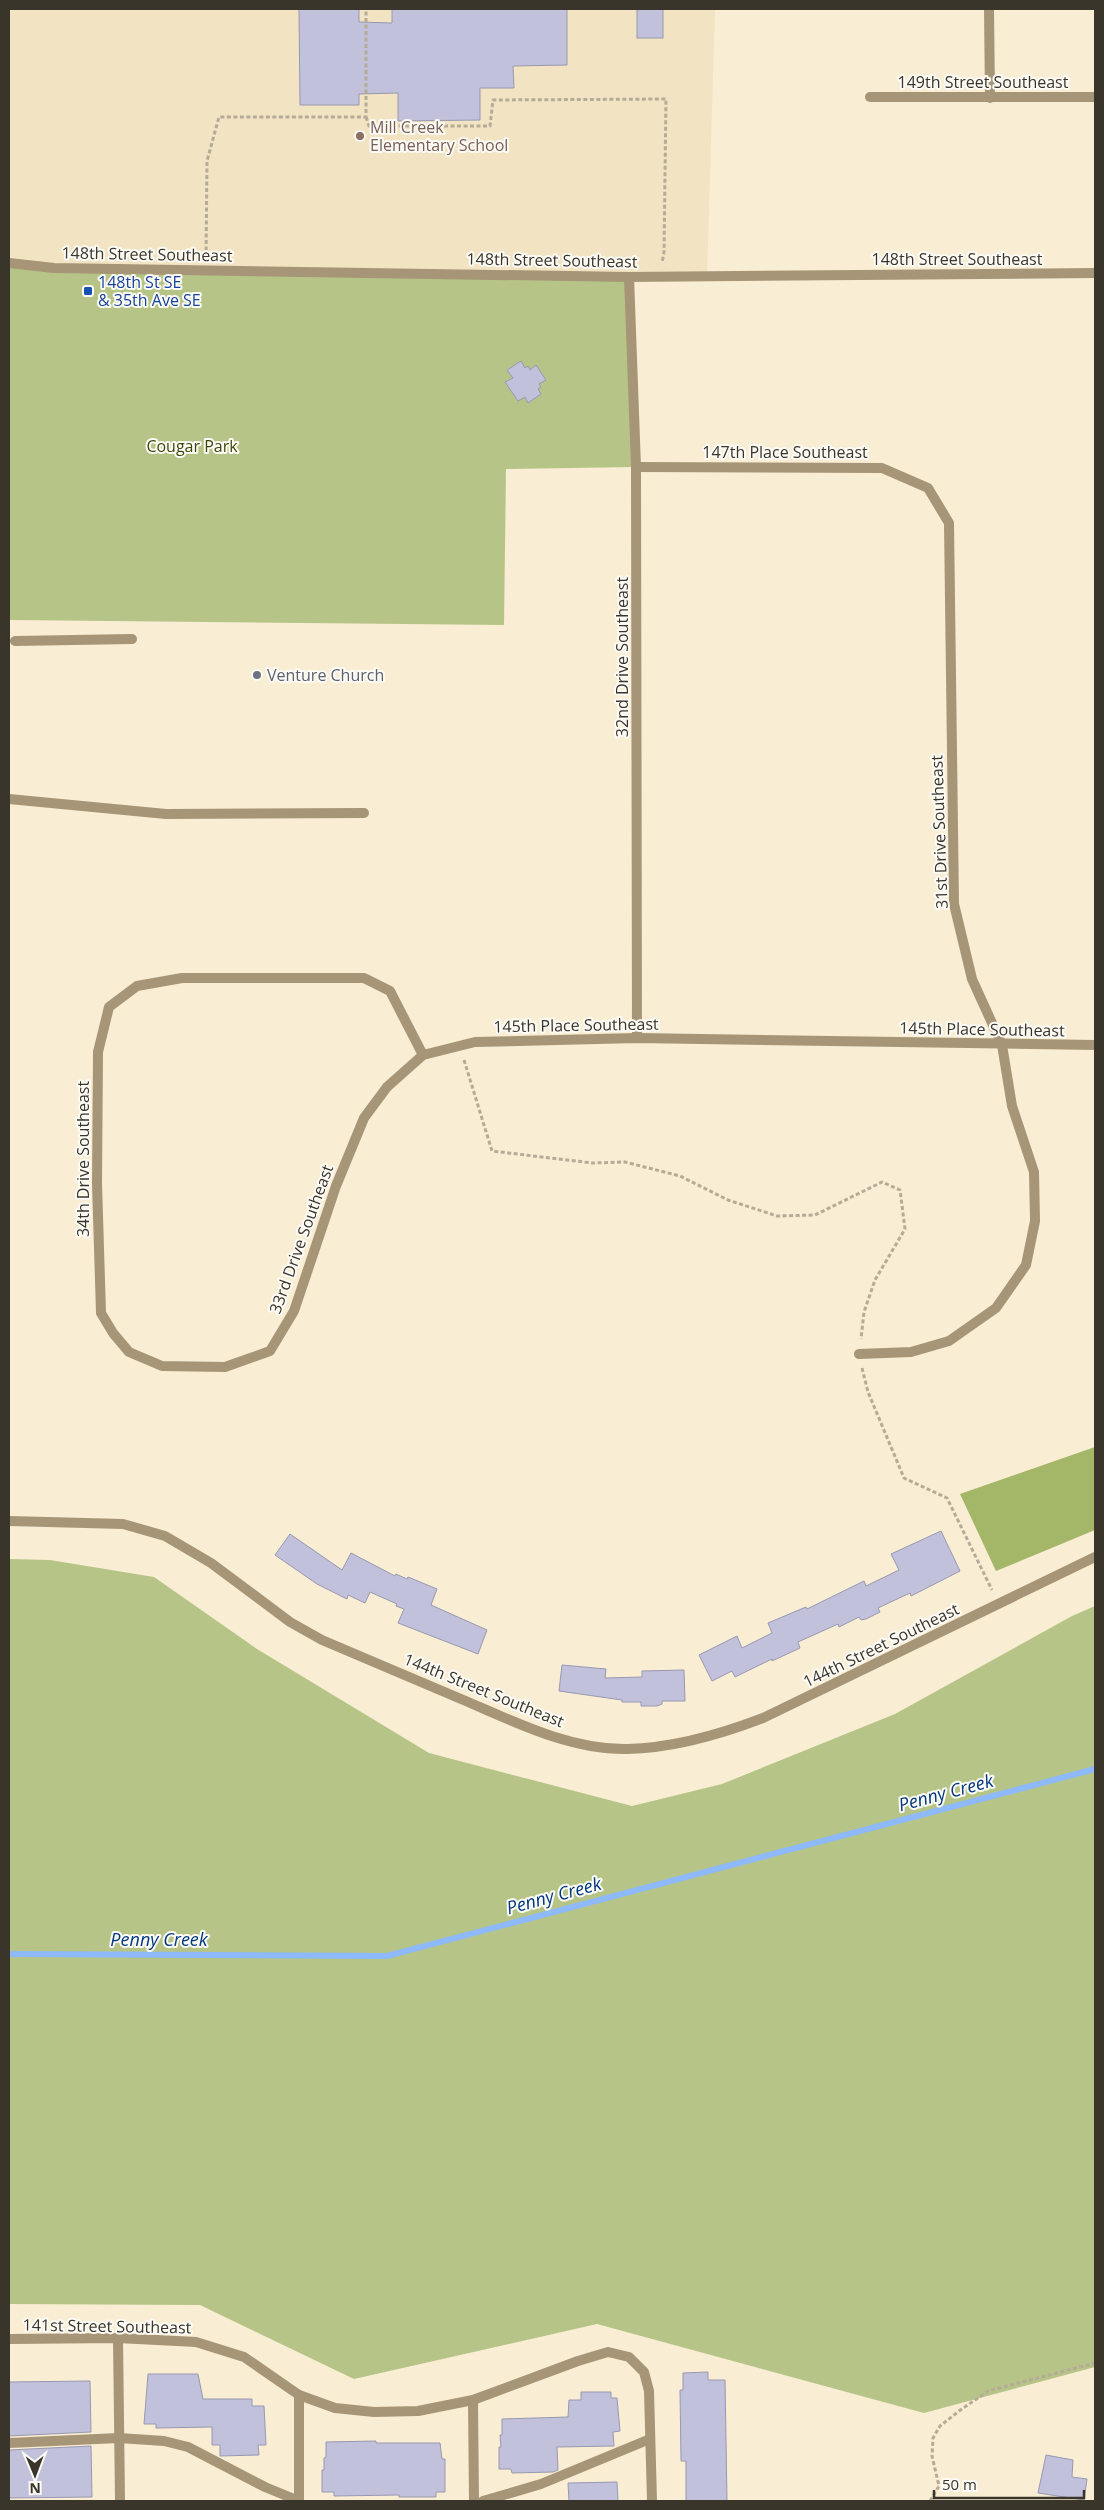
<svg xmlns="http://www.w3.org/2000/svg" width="1104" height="2510" font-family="'Open Sans',sans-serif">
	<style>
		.built { fill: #f2e3c2 }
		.green { fill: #b6c587 }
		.forest { fill: #a4b667 }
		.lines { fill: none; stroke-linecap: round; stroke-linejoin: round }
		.stream { stroke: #8eb9fa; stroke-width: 6 }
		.building { fill: #c1c1db; stroke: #9898b1 }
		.path { stroke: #b5ab97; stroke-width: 3; stroke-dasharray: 4 2.5; stroke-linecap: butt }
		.service { stroke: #a79577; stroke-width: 10 }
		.minor { stroke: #a79577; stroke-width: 10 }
		.tertiary { stroke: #a79577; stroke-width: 10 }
		.education-dot { fill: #8d6e63; stroke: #fdfbf6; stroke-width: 2 }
		.transit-dot { fill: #1a4fb4; stroke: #fdfbf6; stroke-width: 2 }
		.worship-dot { fill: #6b7280; stroke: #fdfbf6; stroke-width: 2 }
		.labels { text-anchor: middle; stroke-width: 4; stroke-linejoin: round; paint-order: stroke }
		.street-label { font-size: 16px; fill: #3a352b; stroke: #fdfbf6 }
		.education-label { font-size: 16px; fill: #785e54; stroke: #fdfbf6; text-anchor: start }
		.transit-label { font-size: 16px; fill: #164399; stroke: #fdfbf6; text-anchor: start }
		.park-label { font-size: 16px; fill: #3d470b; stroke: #fdfbf6 }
		.worship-label { font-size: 16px; fill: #5b616d; stroke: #fdfbf6; text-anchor: start }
		.water-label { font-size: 18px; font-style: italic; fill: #023882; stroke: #fdfbf6 }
	</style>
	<rect width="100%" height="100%" fill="#f9edd3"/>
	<path class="built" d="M9 9H715L707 276 9 263Z"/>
	<g class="green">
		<path d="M9 263 629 277 636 467 506 469 504 625 9 620Z"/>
		<path d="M9 1559 50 1560 154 1577 257 1649 429 1753 632 1806 722 1784 895 1714 1072 1616 1095 1606V2367L924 2413 597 2324 354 2379 200 2305 9 2304Z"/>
	</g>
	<path class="forest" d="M1095 1447V1530L996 1571 960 1494Z"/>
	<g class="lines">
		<path class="stream" d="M9 1954 387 1956 1095 1769"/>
	</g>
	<g class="building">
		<path d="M299 9H359V22L392 23V9H567V65L513 66 514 88H480V120L398 121V93L359 94V105H300Z"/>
		<rect x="637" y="9" width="26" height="29"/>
		<path d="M521 361 525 368 528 366 530 370 536 365 546 380 539 384 541 387 538 389 541 394 528 403 525 397 518 401 505 382 513 378 507 370Z"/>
		<path d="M941 1531 960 1571 911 1596 910 1593 878 1608 880 1612 866 1619 861 1620 859 1617 839 1627 838 1624 798 1642 800 1648 772 1661V1659L735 1677 732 1671 712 1681 699 1655 737 1636 742 1648 772 1633 768 1623 806 1607 807 1609 864 1581 866 1586 899 1570 891 1554Z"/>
		<path d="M290 1534 342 1570 351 1553 395 1576 396 1574 407 1579 408 1577 437 1589 431 1605 487 1630 478 1654 398 1623 404 1609 396 1606 397 1604 370 1592 365 1603 348 1595 347 1599 317 1584 275 1555Z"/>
		<path d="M562 1665 606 1669 605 1678 642 1677V1671L684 1670 685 1701H662V1704L657 1706H641V1702H622V1700L559 1691Z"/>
		<path d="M708 2372V2380H725L727 2501H686V2461H681L680 2390H683V2373Z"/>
		<path d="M148 2374H198L203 2399H252V2406H264L266 2445H258L259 2455 220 2456V2445H212V2427L156 2428V2424H144Z"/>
		<path d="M90 2381 91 2432 9 2436V2382Z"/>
		<path d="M581 2392H611V2398H617L620 2431 613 2432 614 2446 557 2447 558 2470 553 2472 512 2473 511 2469H499V2447H501L500 2435H502V2419L568 2417 569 2400H581Z"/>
		<path d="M376 2441V2443H440L442 2459H445V2492H436V2497H399V2495L334 2496V2492H322V2470H324V2458L326 2457V2442Z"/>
		<path d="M91 2446 92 2497 9 2498V2450Z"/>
		<path d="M1046 2455 1073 2460 1072 2477 1087 2479 1084 2500 1038 2493Z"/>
		<path d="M617 2482 618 2501H569L568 2483Z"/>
	</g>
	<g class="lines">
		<g class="path">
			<path d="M366 117 369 126H490L493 100 666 99 664 252 662 263"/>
			<path d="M206 257 207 161 219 117H366V9"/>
			<path d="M464 1060 492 1151 592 1163 625 1162 680 1176 728 1200 777 1216 815 1215 882 1182 900 1190 905 1229 875 1280 864 1312 861 1339"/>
			<path d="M862 1368 868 1392 904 1478 947 1498 992 1590"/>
			<path d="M930 2501 939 2486 932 2456 933 2438 940 2426 959 2411 988 2391 1095 2363"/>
		</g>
		<g class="service">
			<path d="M15 641 132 639"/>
			<path d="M9 799 166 814 364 813"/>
			<path d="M9 2443 119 2438 164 2441 188 2447 265 2487 299 2501"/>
			<path d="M483 2501 541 2484 650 2439"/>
		</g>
		<g class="minor">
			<path d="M989 9 990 98"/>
			<path d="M870 97H1095"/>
			<path d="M629 277 636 467 637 1038"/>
			<path d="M636 467 882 468 928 488 949 523 954 904 972 979 1002 1045 1012 1106 1034 1172 1035 1221 1026 1265 996 1308 949 1341 911 1352 859 1354"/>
			<path d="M423 1055 387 1087 364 1118 336 1186 294 1311 270 1351 225 1367 162 1366 129 1352 113 1333 101 1313 97 1183 98 1052 109 1007 137 986 182 978H364L390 991 423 1055 475 1042 637 1038 1095 1045"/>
			<path d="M9 1521 123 1524 165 1536 211 1563 290 1622 322 1640C368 1660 415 1679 461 1699 513 1721 569 1750 627 1749 674 1748 719 1735 763 1718L1095 1557"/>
			<path d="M118 2338 120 2501"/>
			<path d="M9 2339 118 2338 196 2342 244 2357 299 2395 335 2408 374 2412 418 2411 473 2400 578 2361 608 2352 629 2357 644 2372 649 2391 652 2501"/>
			<path d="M299 2395V2501"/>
			<path d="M473 2400 474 2501"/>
		</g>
		<path class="tertiary" d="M9 263 54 268 629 277 1095 273"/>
	</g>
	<circle class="education-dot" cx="360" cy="136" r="5"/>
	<rect class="transit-dot" x="83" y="286" width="10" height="10" rx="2.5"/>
	<circle class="worship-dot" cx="257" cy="675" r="5"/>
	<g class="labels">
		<g class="street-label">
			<text x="983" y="88">149th Street Southeast</text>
			<text transform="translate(147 254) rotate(1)" y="6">148th Street Southeast</text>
			<text x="957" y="265">148th Street Southeast</text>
			<text transform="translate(552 260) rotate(1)" y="6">148th Street Southeast</text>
			<text x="785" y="458">147th Place Southeast</text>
			<text transform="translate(622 657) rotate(-90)" y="6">32nd Drive Southeast</text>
			<text transform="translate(939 832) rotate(-92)" y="6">31st Drive Southeast</text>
			<text transform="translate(576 1025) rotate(-1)" y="6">145th Place Southeast</text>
			<text transform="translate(982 1029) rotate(1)" y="6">145th Place Southeast</text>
			<text transform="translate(83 1159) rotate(-90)" y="6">34th Drive Southeast</text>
			<text transform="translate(301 1239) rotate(-70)" y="6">33rd Drive Southeast</text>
			<text transform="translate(881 1645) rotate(-26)" y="6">144th Street Southeast</text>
			<text transform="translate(484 1690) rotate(22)" y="6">144th Street Southeast</text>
			<text transform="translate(107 2326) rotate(1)" y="6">141st Street Southeast</text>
		</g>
		<g class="education-label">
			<text x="370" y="133">Mill Creek<tspan x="370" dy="18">Elementary School</tspan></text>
		</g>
		<g class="transit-label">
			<text x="98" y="288">148th St SE<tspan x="98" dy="18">&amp; 35th Ave SE</tspan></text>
		</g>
		<g class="park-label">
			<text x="192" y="452">Cougar Park</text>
		</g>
		<g class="worship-label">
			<text x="267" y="681">Venture Church</text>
		</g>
		<g class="water-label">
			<text transform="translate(946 1793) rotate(-15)" y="6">Penny Creek</text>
			<text transform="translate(554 1896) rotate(-15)" y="6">Penny Creek</text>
			<text x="159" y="1946">Penny Creek</text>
		</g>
	</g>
	<rect width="1104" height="2510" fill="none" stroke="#3a352b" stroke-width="20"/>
	<g transform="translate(35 2475) rotate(179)" stroke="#fdfbf6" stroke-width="4" paint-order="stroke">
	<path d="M0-4L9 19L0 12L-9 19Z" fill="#3a352b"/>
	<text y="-8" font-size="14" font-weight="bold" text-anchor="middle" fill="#3a352b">N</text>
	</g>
	<path d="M934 2490v8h150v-8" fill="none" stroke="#3a352b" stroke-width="2.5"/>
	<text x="942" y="2490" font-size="15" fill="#3a352b" stroke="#fdfbf6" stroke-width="4" paint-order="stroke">50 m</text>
</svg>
